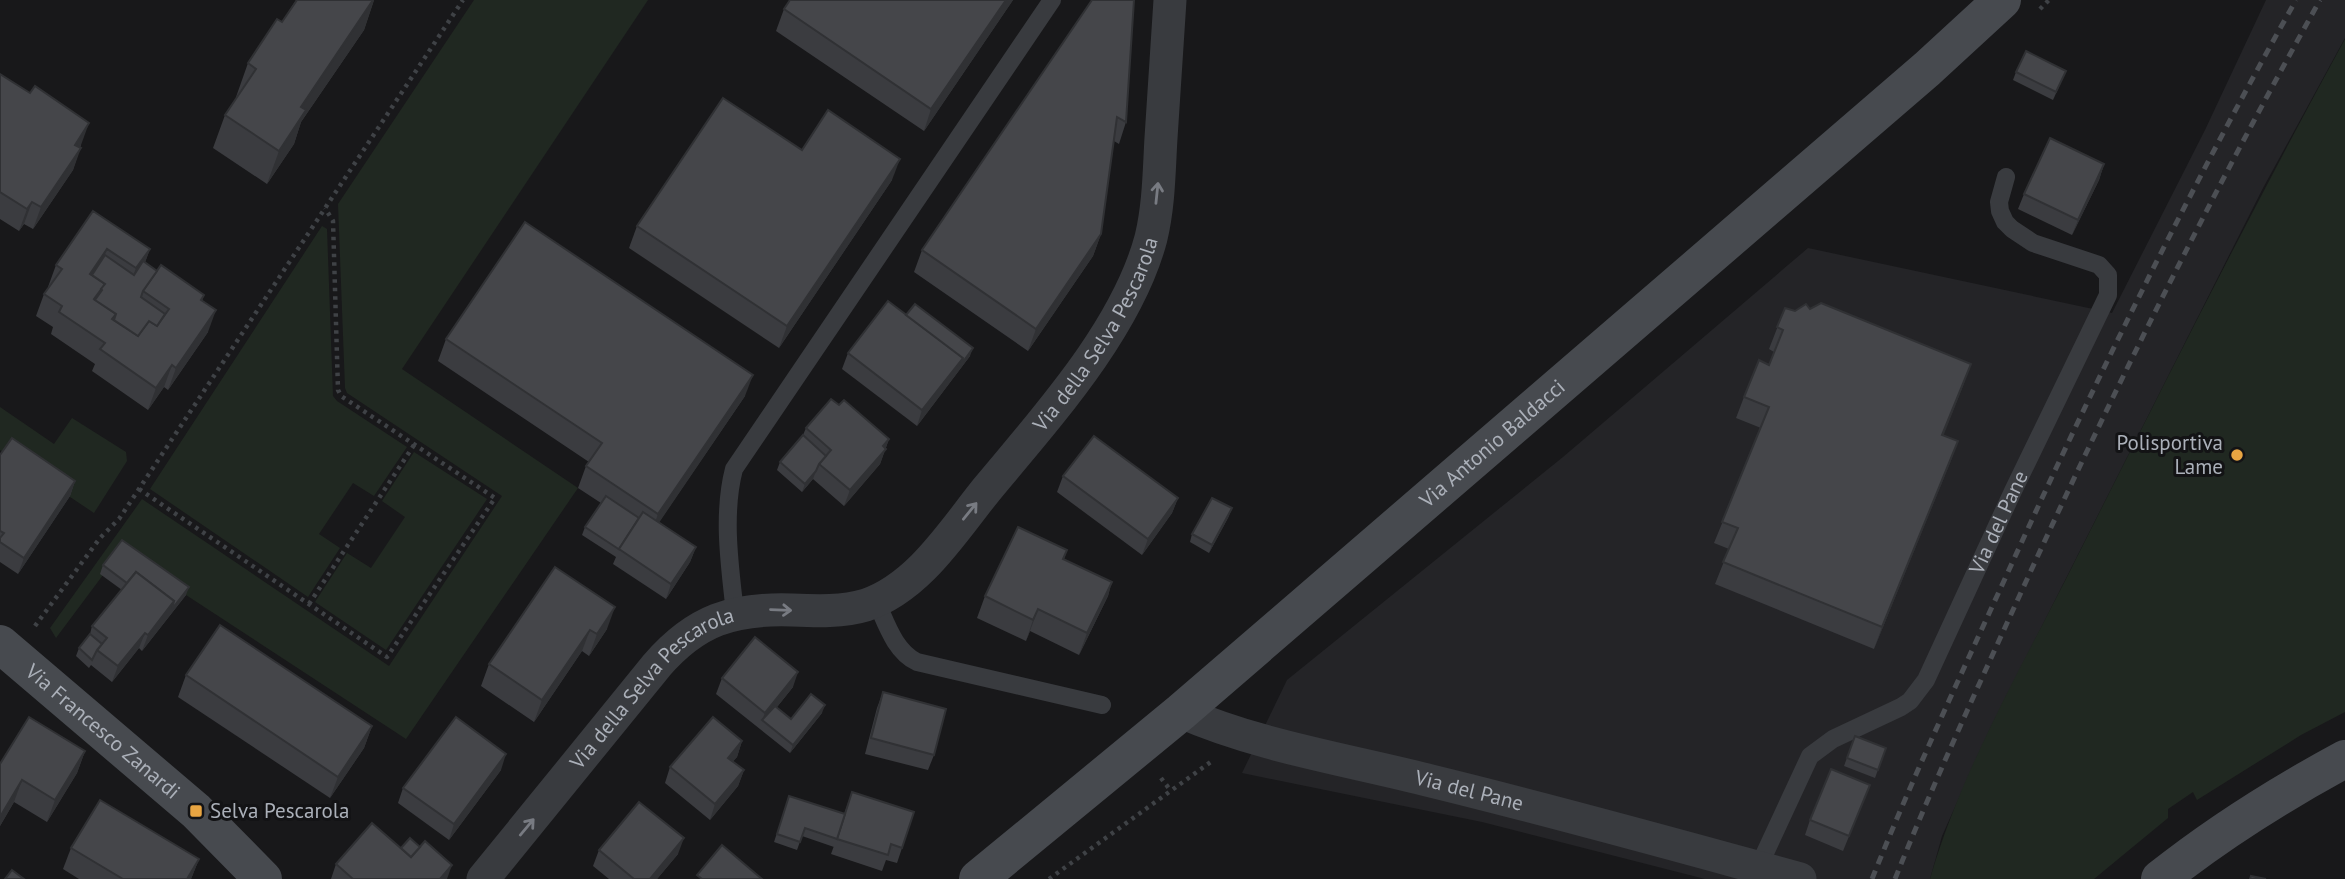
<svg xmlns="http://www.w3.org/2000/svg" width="2345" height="879" font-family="'PT Sans',sans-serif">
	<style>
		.built { fill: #242427 }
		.green { fill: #202821 }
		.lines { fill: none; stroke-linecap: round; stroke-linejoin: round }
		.path { stroke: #3f4246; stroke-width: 4.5; stroke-dasharray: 3.5 5; stroke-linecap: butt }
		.lane { stroke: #393b3f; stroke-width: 18 }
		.street { stroke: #393b3f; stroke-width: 33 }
		.secondary { stroke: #474a4f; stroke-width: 38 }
		.rail { stroke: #4c4f54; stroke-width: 5; stroke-dasharray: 9 7; stroke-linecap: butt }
		.wall { fill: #3b3c40 }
		.shaded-wall { fill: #303134 }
		.building { fill: #45464a; stroke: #303134; stroke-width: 2 }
		.oneway { stroke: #787b82 }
		.poi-dot { fill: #e8a542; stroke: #131315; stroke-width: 2.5 }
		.labels { text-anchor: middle; stroke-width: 6; stroke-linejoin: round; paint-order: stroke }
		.street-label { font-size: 21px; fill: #abb0b9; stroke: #131315 }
		.poi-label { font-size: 21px; fill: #abb0b9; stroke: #131315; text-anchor: end }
	</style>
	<rect width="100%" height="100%" fill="#18181a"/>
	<path class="built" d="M2266 0H2345V38L2263 188 1990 729 1942 836 1930 879H1705L1482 822 1242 773 1287 680 1563 457 1808 248 2112 313 2205 130Z"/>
	<g class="green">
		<path d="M474 0H648L402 369 578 488 406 739 186 595 119 548 103 575 56 638 50 628 142 499 389 666 502 496 347 393 345 388 338 204Z"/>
		<path d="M2345 39V712L2301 735 2197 800 2193 792 2168 809V818L2094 879H1930C1962 768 2023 665 2075 561 2163 386 2251 211 2345 39Z"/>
		<path d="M322 226 327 229 333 396 337 401 407 447 374 496 353 483 319 534 340 548 308 597 150 489Z"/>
		<path d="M0 407 54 444 72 418 126 452 127 461 94 513 0 450Z"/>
		<path d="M414 452 487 499 386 650 315 602 347 553 371 568 405 517 382 501Z"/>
	</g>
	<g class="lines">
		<g class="path">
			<path d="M2040 9 2049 0"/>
			<path d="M139 489 387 657 495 498 341 396 338 390 333 221 325 208"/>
			<path d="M309 604 414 445"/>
			<path d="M35 626 100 538 119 519 139 489 463 0"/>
			<path d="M1161 778 1171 791"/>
			<path d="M1049 879 1212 761"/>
		</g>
		<g class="lane">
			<path d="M876 601C886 622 894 651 917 662L1102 705"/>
			<path d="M735 613C730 567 722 515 734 469L1052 0"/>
			<path id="s1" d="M1758 868 1810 756 1833 739 1901 707 1910 701 1926 680 2013 491 2108 295V275L2099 265 2033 243 2012 229 2005 222 2000 211 1999 202 2006 177"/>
		</g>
		<g class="street">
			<path id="s2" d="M1181 712C1258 746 1349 760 1431 781 1554 811 1677 845 1800 879"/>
			<path id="s3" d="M483 879 657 665C696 620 733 608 792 610 817 611 843 612 866 605 919 587 953 531 987 489 1046 418 1127 329 1151 238 1159 205 1159 171 1161 138 1164 92 1167 46 1170 0"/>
		</g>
		<g class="secondary">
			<path id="s4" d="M0 644 196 811 263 879"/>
			<path id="s5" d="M978 879 1181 712 1927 69 2002 0"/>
			<path d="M2160 879C2218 833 2280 794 2345 759"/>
		</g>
		<g class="rail">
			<path d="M1872 879C1912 779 1958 681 2003 583 2093 385 2189 190 2296 0"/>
			<path d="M1895 879C1933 784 1976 691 2018 599 2111 395 2211 195 2320 0"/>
		</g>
	</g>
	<g class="wall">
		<path d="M296 0H374L364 30 301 122 294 144 267 184 213 148 225 115 237 98 236 97 248 63 282 22Z"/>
		<path d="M790 0H1013L924 131 776 31 784 9Z"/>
		<path d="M1092 0 1126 122 1119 144 1114 141 1101 234 1093 256 1028 351 914 272 922 250Z"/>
		<path d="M2066 71 2053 100 2013 80 2016 72Z"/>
		<path d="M0 74 81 145 73 170 33 229 24 224 19 231 0 219Z"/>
		<path d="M802 150 892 180 779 348 629 248 637 226Z"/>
		<path d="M2104 164 2099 180 2072 235 2018 209 2024 194Z"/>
		<path d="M93 211 150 249 145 262 157 271 204 295 202 301 208 332 168 390 164 387 148 410 92 371 95 364 51 334 53 327 36 316 44 294 49 288 48 287 56 265Z"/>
		<path d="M1785 308 1795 311 1810 309 1971 364 1943 435 1958 441 1874 649 1715 584 1729 549 1714 543 1761 428 1736 418 1744 397 1769 365 1774 352 1769 349Z"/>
		<path d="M906 315 970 356 917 426 842 369 848 353Z"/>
		<path d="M446 339 745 396 659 522 696 547 690 562 666 599 613 564 616 557 582 535 585 527 601 503 578 488 586 466 589 462 438 361Z"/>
		<path d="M839 405 889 439 880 464 844 506 813 479 802 492 777 470 780 462 803 435 806 428Z"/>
		<path d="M0 455 75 481 70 496 18 574 0 562Z"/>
		<path d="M1063 476 1178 498 1172 513 1142 555 1057 492Z"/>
		<path d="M1229 516 1209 553 1190 542 1192 534Z"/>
		<path d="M1067 550 1064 559 1110 588 1108 596 1079 655 1030 631 1026 641 977 618 985 596Z"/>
		<path d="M103 565 186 595 142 651 139 648 112 682 91 665 89 668 76 656 79 648 90 634 92 626 122 590 100 574Z"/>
		<path d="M555 567 607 629 589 656 582 651 534 722 481 686 489 664Z"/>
		<path d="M186 675 372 726 364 748 330 798 178 697Z"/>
		<path d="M722 678 793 687 777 707 791 719 822 713 790 753 716 694Z"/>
		<path d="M883 692 934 755 928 770 865 754 877 708Z"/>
		<path d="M1855 736 1886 748 1875 778 1844 766Z"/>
		<path d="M742 741 737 757 733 761 744 770 738 786 710 820 665 783 670 767Z"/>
		<path d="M85 751 77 773 47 822 14 802 0 826V764Z"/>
		<path d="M501 770 449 840 398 803 403 788Z"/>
		<path d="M1870 785 1843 851 1805 835 1810 820Z"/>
		<path d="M852 792 914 812 897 863 886 860 882 871 831 854 835 843 834 847 802 836 797 850 774 842 789 796 844 814Z"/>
		<path d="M71 848 199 859 191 879H79L63 869Z"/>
		<path d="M401 848 447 879H331L336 864Z"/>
		<path d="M599 850 678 854 657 879H609L593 866Z"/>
	</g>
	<g class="shaded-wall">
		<path d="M373 0H374L364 30 301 122 294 144 267 184 279 151 301 107Z"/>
		<path d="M1006 0H1013L924 131 931 109Z"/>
		<path d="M89 123 81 145 67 167 75 145Z"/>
		<path d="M81 148 73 170 33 229 41 207Z"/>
		<path d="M900 159 892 180 779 348 787 326Z"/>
		<path d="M2104 164 2099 180 2072 235 2078 220Z"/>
		<path d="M32 202 24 224 19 231 27 209Z"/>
		<path d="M1101 234 1093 256 1028 351 1036 329Z"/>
		<path d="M107 249 99 271 91 283 90 274Z"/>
		<path d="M150 249 142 271 128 290 136 268Z"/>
		<path d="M216 310 208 332 168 390 176 368Z"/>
		<path d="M973 348 970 356 917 426 922 410 963 358Z"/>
		<path d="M1971 364 1963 386 1935 457 1942 435Z"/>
		<path d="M172 365 164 387 148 410 156 388Z"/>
		<path d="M753 375 745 396 650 536 658 514Z"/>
		<path d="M889 439 880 464 844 506 850 490Z"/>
		<path d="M1958 441 1950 463 1874 649 1882 627Z"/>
		<path d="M816 471 813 479 802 492 805 484Z"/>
		<path d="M75 481 70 496 18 574 24 558Z"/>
		<path d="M1178 498 1172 513 1142 555 1148 539Z"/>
		<path d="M1232 508 1229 516 1209 553 1212 545Z"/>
		<path d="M696 547 690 562 666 599 671 584Z"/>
		<path d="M1112 582 1108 596 1079 655 1087 633Z"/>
		<path d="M189 587 186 595 142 651 148 635 174 601Z"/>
		<path d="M615 607 607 629 589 656 597 634Z"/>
		<path d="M1038 609 1030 631 1026 641 1033 620Z"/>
		<path d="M590 630 582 651 534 722 542 700Z"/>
		<path d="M145 633 139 648 112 682 118 666Z"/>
		<path d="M798 672 793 687 765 722 762 720 765 713Z"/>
		<path d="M825 705 822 713 790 753 793 745Z"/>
		<path d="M372 726 364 748 330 798 338 777Z"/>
		<path d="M742 741 737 757 723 773 728 758Z"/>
		<path d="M85 751 77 773 47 822 55 800Z"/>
		<path d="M506 754 501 770 449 840 454 824Z"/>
		<path d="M744 770 738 786 710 820 715 804Z"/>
		<path d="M22 780 14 802 0 826V817Z"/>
		<path d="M684 838 678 854 657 879H650Z"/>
		<path d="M199 859 191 879H187Z"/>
		<path d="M452 865 447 879H440Z"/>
	</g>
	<g class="building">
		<path d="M297 0H373L301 107 306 110 279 151 225 115 256 69 248 63 277 19 282 22Z"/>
		<path d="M790 0H1006L931 109 784 9Z"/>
		<path d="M1092 0H1134L1126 122 1117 117 1101 234 1036 329 922 250Z"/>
		<path d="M2026 51 2066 71 2056 92 2016 72Z"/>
		<path d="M0 74 30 93 35 86 89 123 75 145 81 148 41 207 32 202 27 209 0 192Z"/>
		<path d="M723 98 802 150 828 110 900 159 787 326 637 226Z"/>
		<path d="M2050 138 2104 164 2078 220 2024 194Z"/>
		<path d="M93 211 150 249 136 268 107 249 90 274 105 284 94 299 116 314 112 319 138 336 149 321 157 326 169 309 143 291 161 265 204 295 201 300 216 310 176 368 172 365 156 388 100 349 105 343 59 312 62 306 44 294 62 269 56 265Z"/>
		<path d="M525 222 753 375 658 514 586 466 602 443 446 339Z"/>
		<path d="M105 255 134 275 143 261 157 271 143 291 141 297 165 314 157 326 149 321 138 336 114 320 116 314 95 300 102 290 101 289 105 284 92 275Z"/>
		<path d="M888 301 963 358 922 410 848 353Z"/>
		<path d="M1821 303 1971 364 1942 435 1958 441 1882 627 1723 562 1738 528 1722 522 1769 407 1744 397 1759 360 1769 365 1783 330 1777 327 1785 308 1795 311 1806 304 1810 309Z"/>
		<path d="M915 304 973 348 960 366 963 358 906 315Z"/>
		<path d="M831 399 839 405 844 400 889 439 883 446 886 449 850 490 819 464 831 450 806 428Z"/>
		<path d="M803 435 826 456 819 464 816 471 805 484 780 462Z"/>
		<path d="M1094 436 1178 498 1148 539 1063 476Z"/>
		<path d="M12 438 75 481 24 558 0 542V538L4 533 0 531V455Z"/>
		<path d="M606 496 639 518 619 549 620 550 585 527Z"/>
		<path d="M1212 498 1232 508 1212 545 1192 534Z"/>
		<path d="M643 512 696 547 671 584 619 549Z"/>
		<path d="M1018 527 1067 550 1063 559 1112 582 1087 633 1038 609 1033 620 985 596Z"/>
		<path d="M122 540 189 587 172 609 174 601 136 572 127 583 103 565Z"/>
		<path d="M555 567 615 607 597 634 590 630 542 700 489 664Z"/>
		<path d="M136 572 174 601 148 635 145 633 118 666 97 650 107 638 92 626Z"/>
		<path d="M220 625 372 726 338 777 186 675Z"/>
		<path d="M90 634 102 644 97 650 92 660 79 648Z"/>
		<path d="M755 637 798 672 765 713 722 678Z"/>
		<path d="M883 692 946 709 934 755 871 738Z"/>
		<path d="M811 694 825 705 793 745 762 720 775 706 791 719Z"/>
		<path d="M29 717 85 751 55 800 22 780 0 817V764Z"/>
		<path d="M456 717 506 754 454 824 403 788Z"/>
		<path d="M713 717 742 741 728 758 744 770 715 804 670 767Z"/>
		<path d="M1855 736 1886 748 1878 770 1847 758Z"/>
		<path d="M1831 769 1870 785 1849 836 1810 820Z"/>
		<path d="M852 792 914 812 902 848 891 844 888 855 837 839Z"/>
		<path d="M789 796 845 814 837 839 805 828 800 842 777 834Z"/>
		<path d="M100 800 199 859 187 879H123L71 848Z"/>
		<path d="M639 802 684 838 650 879H634L599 850Z"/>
		<path d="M372 823 411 857 425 841 452 865 440 879H353L336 864Z"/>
		<path d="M410 838 420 847 411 857 401 848Z"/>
		<path d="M722 845 762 879H702L697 875Z"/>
		<path d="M12 870 24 879H5Z"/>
		<path d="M2251 876 2266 879H2250Z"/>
	</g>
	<defs><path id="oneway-shaft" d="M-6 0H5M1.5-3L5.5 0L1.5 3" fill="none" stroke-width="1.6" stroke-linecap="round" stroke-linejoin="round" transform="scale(1.75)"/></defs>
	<g class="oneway">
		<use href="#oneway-shaft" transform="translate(1157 193) rotate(-84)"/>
		<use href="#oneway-shaft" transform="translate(970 511) rotate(-51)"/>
		<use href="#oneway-shaft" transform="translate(781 610) rotate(2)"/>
		<use href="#oneway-shaft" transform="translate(527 827) rotate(-50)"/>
	</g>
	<g class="poi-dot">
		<circle cx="2237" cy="455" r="7"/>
		<rect x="189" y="804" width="14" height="14" rx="3.5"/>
	</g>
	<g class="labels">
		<g class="street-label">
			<text dy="7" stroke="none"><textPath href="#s3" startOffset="863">Via della Selva Pescarola</textPath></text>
			<text dy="7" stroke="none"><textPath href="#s5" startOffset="674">Via Antonio Baldacci</textPath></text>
			<text dy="7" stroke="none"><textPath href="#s1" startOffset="438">Via del Pane</textPath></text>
			<text dy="7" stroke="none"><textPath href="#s3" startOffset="257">Via della Selva Pescarola</textPath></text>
			<text dy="7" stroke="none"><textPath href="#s4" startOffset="135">Via Francesco Zanardi</textPath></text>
			<text dy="7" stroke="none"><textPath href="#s2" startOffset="299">Via del Pane</textPath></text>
		</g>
		<g class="poi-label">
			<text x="2223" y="450">Polisportiva<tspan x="2223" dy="24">Lame</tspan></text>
			<text x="210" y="818" text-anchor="start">Selva Pescarola</text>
		</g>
	</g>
</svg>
